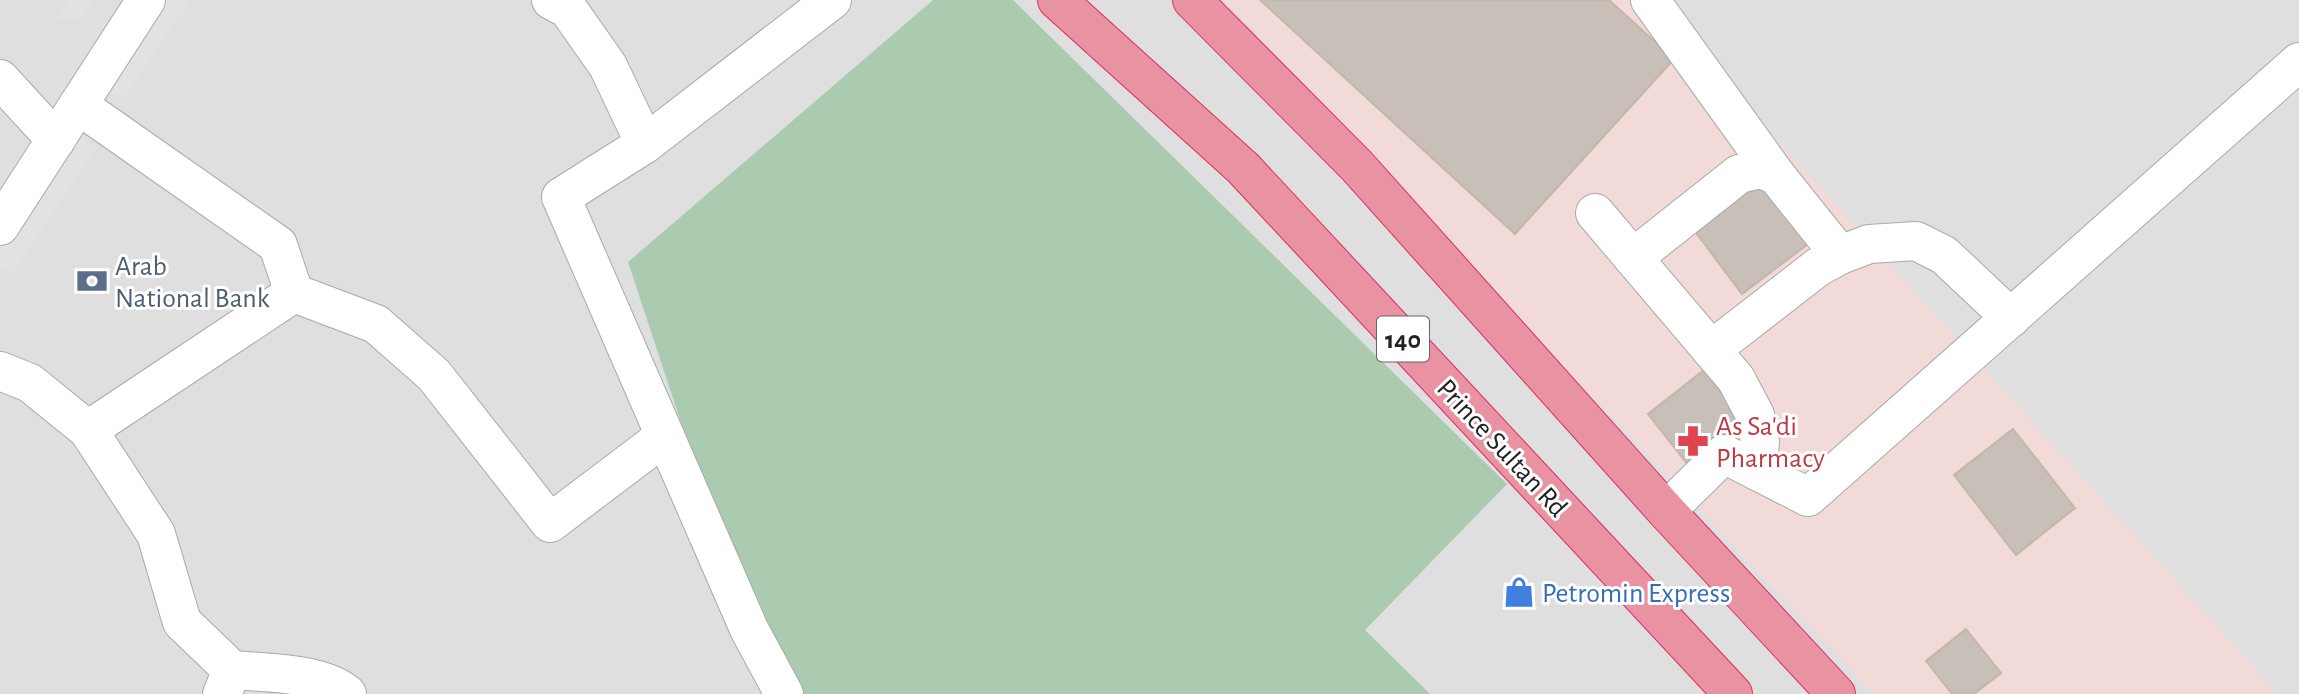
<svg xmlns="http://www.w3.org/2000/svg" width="2299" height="694" font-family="'Alegreya Sans',sans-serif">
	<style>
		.residential { fill: #e0dfdf }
		.commercial { fill: #f2dad9 }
		.cemetery { fill: #aacbaf }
		.parking { fill: #e2e2e2 }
		.building { fill: #c7bfb8; stroke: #c4b6ab; stroke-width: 2 }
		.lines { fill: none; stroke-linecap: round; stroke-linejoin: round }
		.minor-casing { stroke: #a9a9a9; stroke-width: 40 }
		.highway-casing { stroke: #dc2a67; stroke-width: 40 }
		.minor { stroke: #fff; stroke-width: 38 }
		.highway { stroke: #e892a2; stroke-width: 38 }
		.labels { text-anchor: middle; stroke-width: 6; stroke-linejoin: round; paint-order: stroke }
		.shield { fill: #fff; stroke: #646464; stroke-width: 2 }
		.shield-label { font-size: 26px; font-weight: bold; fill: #222 }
		.service-label { font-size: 28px; fill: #4e5e75; stroke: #fff; text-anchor: start }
		.health-label { font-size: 28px; fill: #be3a42; stroke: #fff; text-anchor: start }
		.street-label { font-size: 28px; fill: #222; stroke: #fff }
		.shop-label { font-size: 28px; fill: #366cbe; stroke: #fff; text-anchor: start }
	</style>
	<rect width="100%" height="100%" fill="#f2efe9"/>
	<rect class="residential" x="0" y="0" width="2299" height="694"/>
	<path class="commercial" d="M1213 0H1651L2278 694H1874L1498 296Z"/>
	<path class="cemetery" d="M933 0H1013L1507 484 1365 630 1430 694H784L749 629 628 262Z"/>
	<g class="parking">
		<path d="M69 0H94L83 17 57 20Z"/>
		<path d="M158 0H191L122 101 99 86Z"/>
		<path d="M76 132 98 147 11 274 0 267V241Z"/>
	</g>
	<g class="building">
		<path d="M1260 0H1609L1674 59 1515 234Z"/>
		<path d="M1760 181 1808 244 1742 294 1694 230Z"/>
		<path d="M1704 370 1745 423 1689 466 1648 414Z"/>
		<path d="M2013 429 2075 508 2016 555 1954 475Z"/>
		<path d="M1966 629 2001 673 1974 694H1952L1926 661Z"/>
	</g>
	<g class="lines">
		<defs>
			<g id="minor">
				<path d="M551 0 568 9 608 66 645 144"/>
				<path d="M1650 0 1776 175"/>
				<path d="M0 79 56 140"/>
				<path d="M78 105 278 245 294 293 88 430"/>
				<path d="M1595 213 1736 379 1755 415 1760 442 1757 471"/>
				<path d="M0 226 146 0"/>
				<path d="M1633 258 1739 174 1760 169 1776 175 1840 255"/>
				<path d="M294 293 376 324 434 375 550 523 665 436"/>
				<path d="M1711 350 1818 267 1840 255 1869 244 1916 241 1944 255 2011 318"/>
				<path d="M0 371 30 383 88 430 156 534 182 622 232 670 222 694"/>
				<path d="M1666 511 1724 454 1808 497 2299 62"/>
				<path d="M232 670C265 673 321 672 347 694"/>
				<path d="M784 694 749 629 561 197 645 144 832 0"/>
			</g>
			<g id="highway">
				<path d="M1057 0 1243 168 1733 694"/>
				<path d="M1192 0 1357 166 1666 511 1836 694"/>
			</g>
		</defs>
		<use href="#minor" class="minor-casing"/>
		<use href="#highway" class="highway-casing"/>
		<use href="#minor" class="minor"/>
		<use href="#highway" class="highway"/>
	</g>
	<defs>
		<symbol id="bank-bare" viewBox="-9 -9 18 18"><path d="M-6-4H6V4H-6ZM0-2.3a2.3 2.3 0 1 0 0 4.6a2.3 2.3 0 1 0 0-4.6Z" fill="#5c6f8a" stroke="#fff" stroke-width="2.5" paint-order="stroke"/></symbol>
		<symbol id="pharmacy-bare" viewBox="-9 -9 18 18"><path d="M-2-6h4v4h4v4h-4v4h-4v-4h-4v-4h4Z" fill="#e0444e" stroke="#fff" stroke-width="2.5" paint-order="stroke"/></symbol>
		<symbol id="shop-bare" viewBox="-9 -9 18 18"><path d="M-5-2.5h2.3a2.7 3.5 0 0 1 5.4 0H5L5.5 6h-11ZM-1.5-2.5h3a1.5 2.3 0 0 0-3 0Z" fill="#3f7fe0" stroke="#fff" stroke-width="2.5" paint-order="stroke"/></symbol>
	</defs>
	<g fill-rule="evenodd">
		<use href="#bank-bare" x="70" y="259" width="44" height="44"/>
		<use href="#pharmacy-bare" x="1671" y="419" width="44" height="44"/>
		<use href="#shop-bare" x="1497" y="570" width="44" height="44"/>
	</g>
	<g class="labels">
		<rect class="shield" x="1377" y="316.5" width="52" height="45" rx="5"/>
		<g class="shield-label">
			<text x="1403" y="348">140</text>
		</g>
		<g class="service-label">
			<text x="115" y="275">Arab<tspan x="115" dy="32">National Bank</tspan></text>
		</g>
		<g class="health-label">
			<text x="1716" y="435">As Sa'di<tspan x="1716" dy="32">Pharmacy</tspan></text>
		</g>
		<g class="street-label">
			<text transform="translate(1503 447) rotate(47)" y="10">Prince Sultan Rd</text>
		</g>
		<g class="shop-label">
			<text x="1542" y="602">Petromin Express</text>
		</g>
	</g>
</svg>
